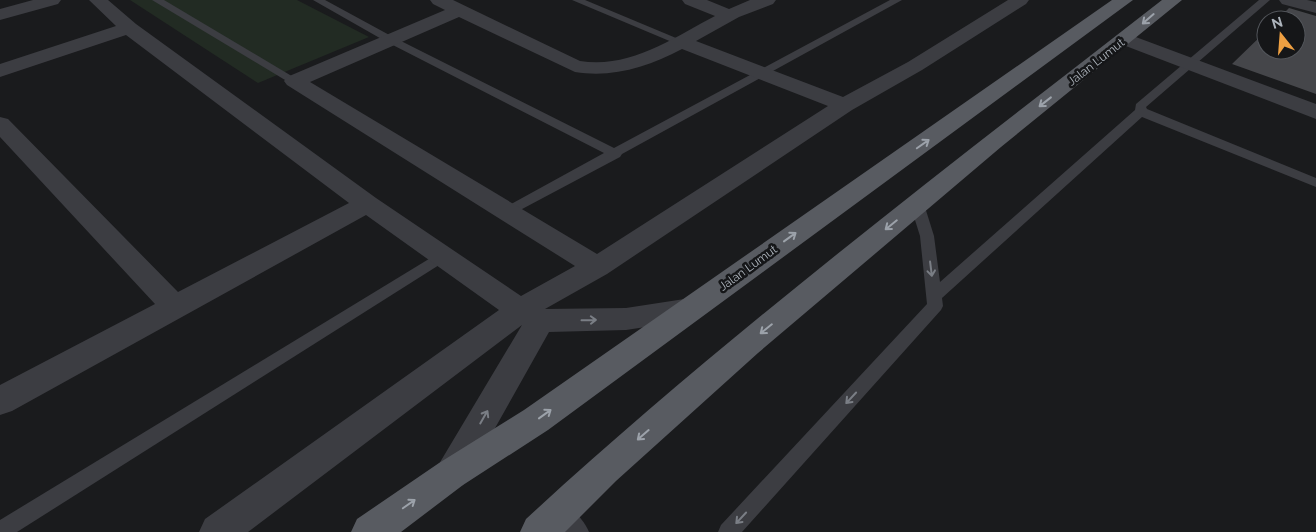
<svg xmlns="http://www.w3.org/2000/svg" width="1316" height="532" font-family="Raleway,sans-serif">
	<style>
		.green { fill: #222b23 }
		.building { fill: #45464a }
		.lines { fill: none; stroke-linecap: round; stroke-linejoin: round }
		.lane { fill: #3c3d42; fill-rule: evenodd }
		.street { fill: #3c3d42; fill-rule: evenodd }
		.primary { fill: #585b61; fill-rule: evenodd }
		.oneway { stroke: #9ca2aa }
		.oneway2 { stroke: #7a7e85 }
		.labels { text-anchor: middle; stroke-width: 5; stroke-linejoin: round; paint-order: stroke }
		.street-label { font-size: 12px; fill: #adb4bc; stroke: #151618 }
	</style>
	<rect width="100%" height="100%" fill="#1a1b1d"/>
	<path class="green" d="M130 0H297L369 37 258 83Z"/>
	<path class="building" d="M1289 8 1316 16V94L1232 64 1266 31V50H1296V20H1277Z"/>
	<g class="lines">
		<g class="lane">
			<path d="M152 0H164L300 81 298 83H290Z"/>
			<path d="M313 0H325L393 37 614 148 890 0H902L622 154 620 157 507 217 502 215 500 212 502 209 604 153 385 41Z"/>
			<path d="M572 0H585L688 43 683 46 679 45Z"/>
			<path d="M1259 0H1270L1146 107 1147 109 1316 178V187L1142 117 942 298 943 306 941 310 742 532H718L721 525 927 304 920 236 910 204 912 201H922L924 204 934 236 940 282 1135 110 1136 104Z"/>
			<path d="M442 251 447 252 449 256 447 260 17 532H0V520Z"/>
			<path d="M560 502C572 507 584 520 589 532H565L553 519 550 512 553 505Z"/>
		</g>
		<g class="street">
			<path d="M33 0H61L58 4 0 20V9Z"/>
			<path d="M89 0H108L136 24 376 198 521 296 575 266 287 85 284 81 287 77 445 10 433 4 430 0H453L580 61C630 69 673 38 715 16L685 4 682 0H707L729 9 750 0H776L773 4 739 17 696 41 843 97 908 62 1008 0H1029L1026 4 922 70 852 110 607 274 545 309 626 308 691 298 701 301 706 309 701 317 691 320 626 330 549 332 463 485 451 490 439 485 433 474 522 325 248 532H199L205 519 499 310 366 215 12 411 0 415V385L155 304 0 137V117L8 119 178 292 349 203 126 35 0 77V64L116 26ZM459 17 575 72C613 78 648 67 682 49L828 106 597 254 310 82Z"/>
			<path d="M1279 0H1307L1316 2V13L1282 4Z"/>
			<path d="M1125 33 1316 104V119L1118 43 1115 39 1118 35Z"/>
		</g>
		<g class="primary">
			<path d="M1112 0H1133L548 430 463 485 401 532H351L357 519 439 463 524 410Z"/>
			<path d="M1162 0H1182L1001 147 758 353 616 481 565 532H520L526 519C727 334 946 168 1162 0Z"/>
		</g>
	</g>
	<defs><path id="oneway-shaft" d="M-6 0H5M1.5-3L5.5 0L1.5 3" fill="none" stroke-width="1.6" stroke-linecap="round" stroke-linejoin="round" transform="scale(1.25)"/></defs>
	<g class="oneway">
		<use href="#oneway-shaft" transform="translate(1148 19) rotate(139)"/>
		<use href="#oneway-shaft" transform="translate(1045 102) rotate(142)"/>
		<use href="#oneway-shaft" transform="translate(923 144) rotate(-35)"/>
		<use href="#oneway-shaft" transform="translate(891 225) rotate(141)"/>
		<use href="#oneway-shaft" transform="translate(790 237) rotate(-36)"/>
		<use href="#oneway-shaft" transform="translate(766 329) rotate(141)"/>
		<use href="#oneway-shaft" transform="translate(545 414) rotate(-36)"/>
		<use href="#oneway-shaft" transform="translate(643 435) rotate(139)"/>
		<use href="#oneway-shaft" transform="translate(409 504) rotate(-35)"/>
	</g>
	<g class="oneway2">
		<use href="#oneway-shaft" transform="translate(931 269) rotate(83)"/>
		<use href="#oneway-shaft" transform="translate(589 320) rotate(-1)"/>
		<use href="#oneway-shaft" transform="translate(851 398) rotate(133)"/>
		<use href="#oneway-shaft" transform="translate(484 417) rotate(-60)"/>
		<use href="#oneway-shaft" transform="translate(741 518) rotate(133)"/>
	</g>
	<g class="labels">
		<g class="street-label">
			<text transform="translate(1096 62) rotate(-38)" y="4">Jalan Lumut</text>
			<text transform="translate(748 268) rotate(-36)" y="4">Jalan Lumut</text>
		</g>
	</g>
	<g transform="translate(1281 35) rotate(343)"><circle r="24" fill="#151618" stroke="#52555a"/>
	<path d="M0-4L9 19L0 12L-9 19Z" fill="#eea042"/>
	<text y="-8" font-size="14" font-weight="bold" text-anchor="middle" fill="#adb4bc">N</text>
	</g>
</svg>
